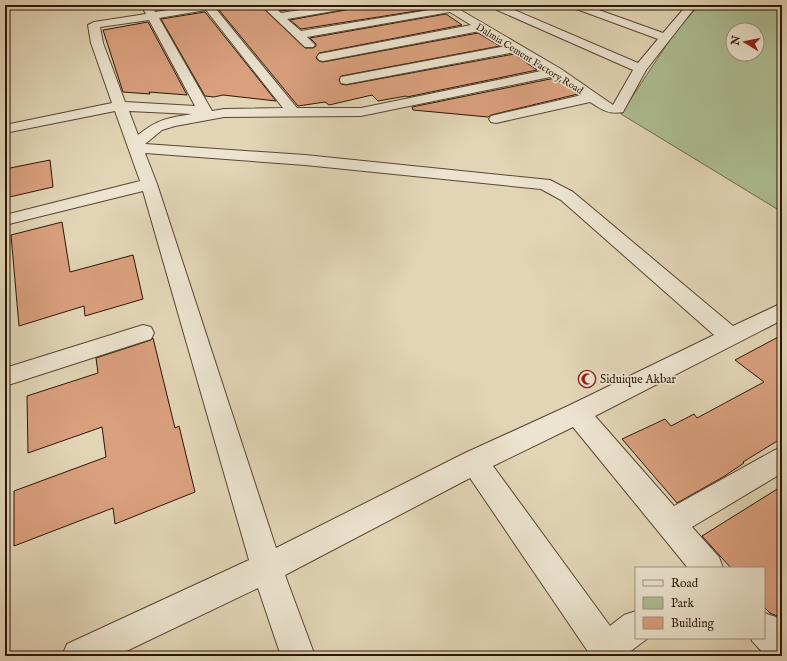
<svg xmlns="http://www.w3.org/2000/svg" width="787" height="661" font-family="'IM FELL English',serif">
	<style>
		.green { fill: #adbe93; stroke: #6c6a4c; fill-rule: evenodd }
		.building { fill: #daa07e; stroke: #2b1705 }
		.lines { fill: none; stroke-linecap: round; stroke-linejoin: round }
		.minor-casing { stroke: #594631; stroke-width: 2 }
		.minor { fill: #ece4d0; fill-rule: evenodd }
		.labels { text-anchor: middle; stroke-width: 3.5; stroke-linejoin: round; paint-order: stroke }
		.far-street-label { font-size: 10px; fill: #2b1705; stroke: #ece4d0 }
		.poi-label { font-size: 12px; fill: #2b1705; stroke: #ece4d0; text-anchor: start }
	</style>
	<rect width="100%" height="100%" fill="#e2d5b6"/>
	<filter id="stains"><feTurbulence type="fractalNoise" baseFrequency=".005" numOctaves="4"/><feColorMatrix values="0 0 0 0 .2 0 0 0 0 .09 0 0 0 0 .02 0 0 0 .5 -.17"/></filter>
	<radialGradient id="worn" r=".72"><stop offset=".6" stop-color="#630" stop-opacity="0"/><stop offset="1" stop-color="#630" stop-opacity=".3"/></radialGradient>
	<path class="green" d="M699 5H782V212L621 114 673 35ZM733 30H757V54H733Z"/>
	<g class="building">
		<path d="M153 5H191L156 10Z"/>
		<path d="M227 5H260L305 48H313L316 46V44L310 38 446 14 462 25 319 53 316 58 319 61 323 62 478 33 500 46 341 76 339 80 341 84 346 85 514 54 537 70 407 97 406 96 378 101 372 95 329 105 325 102 298 106 219 10 225 8Z"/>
		<path d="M274 5H322L281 11Z"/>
		<path d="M357 5H432L436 8 301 29 290 20 351 9Z"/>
		<path d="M205 12 276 101 223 95 214 97 205 96 161 19Z"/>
		<path d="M148 22 187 95 149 92 150 94 123 92 103 30Z"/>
		<path d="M555 78 578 94 491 115 488 117 413 110 412 107Z"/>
		<path d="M50 160 53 187 5 198V169Z"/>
		<path d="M62 222 70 272 133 255 143 299 85 316 84 306 19 326 11 235Z"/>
		<path d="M782 335V438L743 462 744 463 723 477 677 503 622 439 665 419 671 426 694 414 697 418 764 382 735 360Z"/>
		<path d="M153 338 175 428 179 426 195 492 115 524 113 508 14 546V491L106 457 102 427 28 453 27 396 98 373 96 358 151 340Z"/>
		<path d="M782 486V622L777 616 770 613 764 607V568H731L702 536Z"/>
	</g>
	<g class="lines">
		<defs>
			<g id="minor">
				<path d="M141 5H151L155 12 201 5H226L225 7 216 9 297 108H361L546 70 515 52 346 84 341 83 340 80 341 77 506 46 480 31 323 61 319 60 317 57 319 54 471 25 450 12 307 37 315 45 313 47H305L261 5H272L281 13 332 5H356L351 8 287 19 301 31 442 8 440 5H452L561 69 613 105 633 70 497 10 496 8 497 6H505L638 63 658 39 571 7 570 5H585L663 33 687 5H697L646 70 623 112C609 115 601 109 590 102L496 123 491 122 489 119 491 116 582 95 555 76 361 116 224 117 175 126 162 130 145 144 305 155 550 180 573 192 733 326 782 303V320L595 416 674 506 773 451 782 447V473L692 527 719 557 723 568H688L573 427 493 466 610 626 624 615 636 611V638H648L627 654 628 656H591L470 478 285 575 315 656H281L258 588 116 656H62L67 644 249 560 143 191 5 225V215L140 181 115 111 5 133V125L112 103 91 43 88 25 94 22 146 14ZM206 10 283 108 224 109 212 111 159 18ZM149 20 195 106 125 102 103 43 100 27ZM129 111 192 114C168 118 158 119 138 135ZM145 153 305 165 541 189 561 200 714 335 568 406 465 453 276 548 157 184Z"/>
				<path d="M143 325 151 327 154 333 151 339 5 386V368Z"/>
				<path d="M764 613 776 617 782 624V656H766L752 641 751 638H764Z"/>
			</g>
		</defs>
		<use href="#minor" class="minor-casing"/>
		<use href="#minor" class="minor"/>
	</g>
	<defs>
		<symbol id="mosque-ring" viewBox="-11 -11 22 22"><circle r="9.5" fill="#ece4d0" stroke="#8f2418" stroke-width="1.5"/><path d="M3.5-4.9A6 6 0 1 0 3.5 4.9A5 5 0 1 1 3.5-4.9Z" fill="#8f2418"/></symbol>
	</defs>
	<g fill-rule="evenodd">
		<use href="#mosque-ring" x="577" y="369" width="20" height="20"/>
	</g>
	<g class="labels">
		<g class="far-street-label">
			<text transform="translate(530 58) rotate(32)" y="4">Dalmia Cement Factory Road</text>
		</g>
		<g class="poi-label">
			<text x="600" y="383">Siduique Akbar</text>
		</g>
	</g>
	<rect width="787" height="661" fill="none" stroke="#e2d5b6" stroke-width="20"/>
	<rect x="6" y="6" width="775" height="649" fill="none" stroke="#2b1705" stroke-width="2"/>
	<rect x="10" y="10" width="767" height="641" fill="none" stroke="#2b1705"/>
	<rect x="635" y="567" width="130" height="72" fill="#ece4d0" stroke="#9f927f"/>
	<rect x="643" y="580" width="20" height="6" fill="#ece4d0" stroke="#9f927f"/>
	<text x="671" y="587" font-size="12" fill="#2b1705">Road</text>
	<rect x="643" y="597" width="20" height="12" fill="#adbe93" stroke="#9f927f"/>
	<text x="671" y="607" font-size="12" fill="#2b1705">Park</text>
	<rect x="643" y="617" width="20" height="12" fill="#daa07e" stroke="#9f927f"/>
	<text x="671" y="627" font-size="12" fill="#2b1705">Building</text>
	<g transform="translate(745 42) rotate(280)"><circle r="19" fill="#ece4d0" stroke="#9f927f"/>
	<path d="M0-3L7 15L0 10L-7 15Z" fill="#8f2418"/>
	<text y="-6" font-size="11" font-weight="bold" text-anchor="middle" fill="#2b1705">N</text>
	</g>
	<rect width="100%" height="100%" filter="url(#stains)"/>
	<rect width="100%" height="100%" fill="url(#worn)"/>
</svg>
